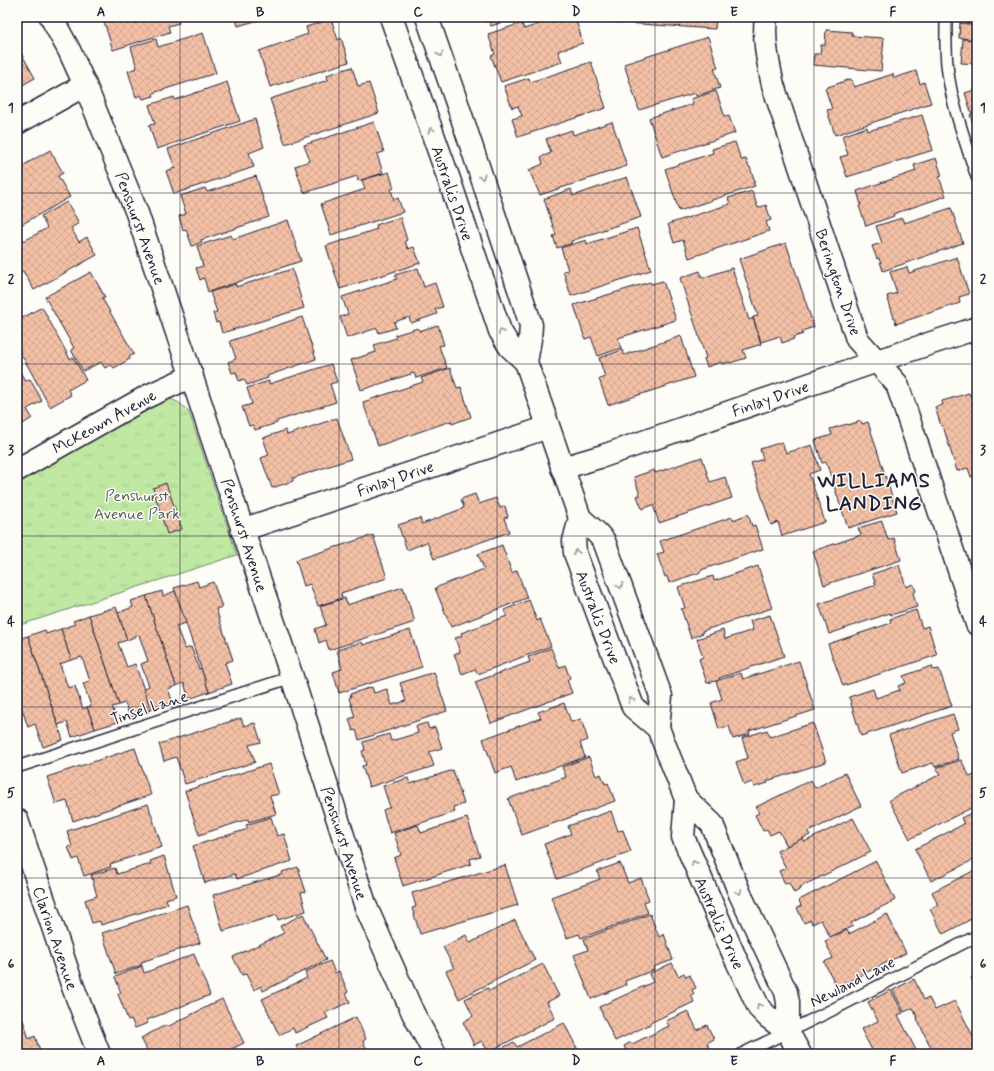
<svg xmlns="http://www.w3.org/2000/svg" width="994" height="1071" font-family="Mynerve,sans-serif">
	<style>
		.park { fill: url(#park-tufts); stroke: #71856f }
		.building { fill: url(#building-cross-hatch); stroke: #22223b }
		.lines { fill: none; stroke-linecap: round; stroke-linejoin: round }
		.lane-casing { stroke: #22223b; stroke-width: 14 }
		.street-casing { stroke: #22223b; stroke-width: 25 }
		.lane { stroke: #fdfcf7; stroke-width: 11 }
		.street { stroke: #fdfcf7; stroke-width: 22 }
		.oneway { stroke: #9a9aa2 }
		.grid { fill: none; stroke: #22223b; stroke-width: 1; stroke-opacity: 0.55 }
		.labels { text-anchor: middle; stroke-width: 3; stroke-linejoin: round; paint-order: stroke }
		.street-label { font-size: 16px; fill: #22223b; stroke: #fdfcf7 }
		.park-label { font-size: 16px; fill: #515d5a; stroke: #fdfcf7 }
		.district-label { font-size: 20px; font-weight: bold; letter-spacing: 1px; fill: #22223b; stroke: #fdfcf7 }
		.neatline { fill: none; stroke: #22223b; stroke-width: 1.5 }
		.grid-label { font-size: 13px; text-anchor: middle; font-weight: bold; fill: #22223b }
	</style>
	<defs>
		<pattern id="park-tufts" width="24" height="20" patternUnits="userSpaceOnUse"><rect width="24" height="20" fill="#c0e8a3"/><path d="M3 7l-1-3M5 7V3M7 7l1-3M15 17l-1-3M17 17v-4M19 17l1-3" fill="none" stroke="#a5c78d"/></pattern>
		<pattern id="building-cross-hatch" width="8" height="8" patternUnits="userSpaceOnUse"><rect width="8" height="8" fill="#f3c0a5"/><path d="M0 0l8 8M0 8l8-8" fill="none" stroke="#d0a58f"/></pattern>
	</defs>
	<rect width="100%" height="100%" fill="#fdfcf7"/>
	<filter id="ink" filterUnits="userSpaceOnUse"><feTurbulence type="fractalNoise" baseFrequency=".025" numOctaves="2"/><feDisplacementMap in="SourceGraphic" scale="8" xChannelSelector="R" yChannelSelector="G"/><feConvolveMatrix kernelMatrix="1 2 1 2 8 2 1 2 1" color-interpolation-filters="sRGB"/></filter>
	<g filter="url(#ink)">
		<path class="park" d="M170 399C179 402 183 405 189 412L237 555 17 626V482L163 400Z"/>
		<g class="building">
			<path d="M110 17H177L179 23 168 26 170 32 113 50 104 22 111 20Z"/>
			<path d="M235 17H269L238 26Z"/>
			<path d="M275 17H289L276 21Z"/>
			<path d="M484 17H518L491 26 489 21 486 22Z"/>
			<path d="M560 17H575L583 43 558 51 562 62 501 82 491 56 495 54 488 34 522 23 524 29Z"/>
			<path d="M610 17H716L715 29 610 22Z"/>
			<path d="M961 17H977V25L960 23Z"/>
			<path d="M331 19 338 40 341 38 349 62 270 87 259 51 308 34 306 27Z"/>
			<path d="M960 23 977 25V40L959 38Z"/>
			<path d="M826 30 852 32V36L884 38 881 71 813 65 814 54H820L821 45H825Z"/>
			<path d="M203 33 216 73 153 93 154 96 143 99 141 95 136 97 128 71 137 68 131 47 156 39 158 47Z"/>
			<path d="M708 37 718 68H714L720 88 696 96 695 93 639 110 624 64Z"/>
			<path d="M963 39 977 40V64L961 63Z"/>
			<path d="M21 53 35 78 17 88V55Z"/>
			<path d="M591 62 606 108 518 137 512 119 522 116 518 106 512 108 504 86 529 78 530 82Z"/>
			<path d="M352 67 358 86 369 83 379 113 285 144 270 99 328 80 327 75Z"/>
			<path d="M916 71 920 84 924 82 931 103 835 135 827 110 832 109 825 88 851 79 854 87 893 74 894 78Z"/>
			<path d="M227 82 240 121 157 149 149 125 155 124 149 105 174 97 175 100Z"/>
			<path d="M977 89V113L972 115 965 93Z"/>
			<path d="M716 91 725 117 729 116 735 133 662 157 649 118 693 104 691 99Z"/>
			<path d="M977 113V129L975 130 970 115Z"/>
			<path d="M922 115 933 150 847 177 840 157 848 155 842 136 867 127 868 131Z"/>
			<path d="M255 119 264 147 249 153 254 167 174 194 166 171 175 168 168 149Z"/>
			<path d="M374 122 384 152 377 154 383 173 358 181 357 176 304 193 295 166 310 161 304 145Z"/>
			<path d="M612 122 627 166 540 195 529 170 543 164 541 157 551 153 546 139 572 130 573 135Z"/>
			<path d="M735 142 741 160 746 159 749 167H750L755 182H753L755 186 679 211 665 169 713 153 712 149Z"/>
			<path d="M50 150 63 173 58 176 70 197 17 227V169Z"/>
			<path d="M936 158 942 176 939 177 946 196 893 214 894 216 866 226 859 206 861 205 857 191 916 171 914 165Z"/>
			<path d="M389 172 394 188 391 189 394 200 398 198 403 212 331 235 321 204 365 189 362 180Z"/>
			<path d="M256 176 269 217 201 240 202 242 192 246 186 229 183 230 179 216 186 214 180 196 205 188 207 192Z"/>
			<path d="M627 177 641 217 571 241 572 243 557 248 553 236 556 235 544 199 571 189 573 196Z"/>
			<path d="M752 191 758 208 766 205 771 220 766 222 769 231 689 258 683 240 674 243 668 224 730 204 728 198Z"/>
			<path d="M67 202 79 223 71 228 79 242 87 237 97 255 34 290 23 271 17 274V240L22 237 24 241 47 228 41 216Z"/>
			<path d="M951 208 963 243 883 271 879 258 877 259 872 246 882 243 876 226 902 218 904 223Z"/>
			<path d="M400 217 407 240 405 241 408 249 414 247 420 263 340 289 326 246 377 229 376 225Z"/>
			<path d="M288 220 301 261 208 292 204 278 200 280 196 268 203 266 197 246 231 235 233 239Z"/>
			<path d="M637 228 651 270 571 296 563 271 568 270 561 248 586 240 587 244Z"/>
			<path d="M786 243 814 327 802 331 803 334 794 337V339L782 343 780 336 761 342 753 317 758 316 739 259Z"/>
			<path d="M957 257 969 294 959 297 960 303 896 324 887 296 897 293 890 272 907 267 909 273Z"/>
			<path d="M418 268 424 287 435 283 443 307 435 309 437 314 411 323 409 317 394 322 396 328 379 333 377 328 347 338 340 317 348 314 342 297 397 279 395 275Z"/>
			<path d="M732 268 749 320 753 318 761 344 743 350 746 358 730 363V362L722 364 721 362 707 367 704 359 706 358 680 278 700 271 702 278Z"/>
			<path d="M292 269 304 308 222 333 219 322 216 323 213 313 217 312 210 292 236 284V287Z"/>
			<path d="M91 272 105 297 102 298 134 354 129 357 130 359 114 368 111 365 105 368 101 362 83 371 71 350 74 348 45 297Z"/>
			<path d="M663 281 676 320 618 338 621 348 598 356 591 337 585 339 574 305 650 282 651 284Z"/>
			<path d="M42 307 70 359 73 357 86 380 68 390 71 395 50 407 17 346V321Z"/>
			<path d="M302 317 316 359 267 376 268 378 247 385 244 379 239 381 236 372 232 373 228 362 236 359 230 341Z"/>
			<path d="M438 325 444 345 439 346 447 368 416 378 414 373 361 390 351 360 376 352 374 345 396 338 395 335 418 328 419 331Z"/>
			<path d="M681 336 694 377 608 405 599 379 605 377 599 358 622 350 624 355Z"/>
			<path d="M331 364 337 382 330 384 336 402 277 421V423L255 430 253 425 249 426 242 407 252 404 247 388 269 381V384Z"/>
			<path d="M17 366 25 381 30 379 42 401 27 409 32 418 23 424 21 420 17 422Z"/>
			<path d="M450 368 457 388 461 387 471 417 452 424 451 421 378 446 363 402 423 382 421 378Z"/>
			<path d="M969 393 970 396 977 394V476L971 477 968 468 957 471 943 426H941L935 407 943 405 942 401Z"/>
			<path d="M337 418 351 459 293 478V481L272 488 261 458 269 455 263 438 286 430 287 435Z"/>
			<path d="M861 421 862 424 868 422 897 512 848 528 826 462 822 463 815 440 832 435 830 429 847 424 848 425Z"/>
			<path d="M782 442 786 453 812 445 820 470 809 474 825 522 782 536 778 522 771 525 751 463 763 459 760 449Z"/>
			<path d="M702 457 710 482 725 477 732 498 659 523 653 505 642 509 637 496 640 495 634 477 654 470 655 473Z"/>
			<path d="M166 483 182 529 167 534 153 488Z"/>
			<path d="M475 494 479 504 496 498 500 508 505 506 508 517 504 518 509 532 434 559 427 542 407 550 398 525 420 518 422 524 464 508 461 499Z"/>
			<path d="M748 514 752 526 755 525 763 549 701 570V572L669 583 667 576 665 577 657 554 664 552 660 541 732 517 733 520Z"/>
			<path d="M882 521 888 540 894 538 901 560 824 585 813 551 861 535 858 528Z"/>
			<path d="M373 535 387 578 341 593 342 598 318 606 310 584 304 586 296 560Z"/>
			<path d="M502 545 512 573 517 570 527 598 451 627 435 588 484 569 478 554Z"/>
			<path d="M899 565 906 587 913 584 916 591 913 593 917 607 891 615 890 613 829 634 819 604 876 585 872 574Z"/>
			<path d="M758 566 772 608 702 631 703 633 691 638 681 609 685 608 678 587 713 576 714 581Z"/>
			<path d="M197 581 199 587 213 582 222 607 216 609 233 660 225 663 232 684 209 692 174 588Z"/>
			<path d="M403 587 415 622 329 650 326 640 319 643 315 629 326 625 320 606 345 598 347 605Z"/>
			<path d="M162 591 163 596 175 591 186 623 176 626 185 649 191 647 199 669 201 668 209 692 189 699 184 683 176 686 146 596Z"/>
			<path d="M146 596 176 686 168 689 173 703 151 710 143 689 149 686 141 664 148 661 139 635 127 640 118 613 133 607 131 601Z"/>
			<path d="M529 600 537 621 540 619 551 646 478 674 475 669 462 674 454 654 460 652 455 638 462 636 461 633 507 616 504 610Z"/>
			<path d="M116 607 127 640 118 643 127 667 135 664 151 710 130 718 125 703 119 705 89 615Z"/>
			<path d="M916 610 922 628 928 626 937 655 843 686 828 644 891 623 890 619Z"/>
			<path d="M89 615 119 705 112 707 118 722 95 729 87 707 91 706 83 683 90 681 82 657 71 660 61 629 75 624 73 621Z"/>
			<path d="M770 615 784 656 719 678 720 680 707 683 699 659 703 657 697 639 723 630 725 639 753 630 750 621Z"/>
			<path d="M61 629 71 660 60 664 68 688 75 686 83 709 87 707 95 729 72 737 67 722 58 725 28 636 45 630 46 634Z"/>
			<path d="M410 630 422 667 339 693 333 672 342 669 337 650 362 642 363 645Z"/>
			<path d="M28 636 63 740 43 747 35 724 28 727 17 694V639Z"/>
			<path d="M551 648 559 668 565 665 570 678 567 680 572 693 491 723 475 682 530 662 528 657Z"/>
			<path d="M799 661 815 710 749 731 750 734 733 739 729 726 719 729 711 703 722 699 716 681 741 673 743 679Z"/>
			<path d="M932 666 933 670 939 669 952 706 861 736 849 697 873 689 876 698 900 690 898 686 906 683 903 676Z"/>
			<path d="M434 672 447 711 359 740 356 730 353 731 349 719 355 717 349 698 351 697 350 694 372 687 374 693 387 689 392 705 406 701 400 683Z"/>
			<path d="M564 703 571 722 581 719 588 740 580 743 585 757 516 782 511 767 495 773 483 739 541 718 538 712Z"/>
			<path d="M953 714 958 729 950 732 959 759 935 767 933 763 902 773 889 735Z"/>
			<path d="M241 718 244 726 255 723 261 742 249 745 255 762 185 784 176 757 164 761 159 744Z"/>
			<path d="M427 723 429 729 435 727 442 748 429 752 434 766 369 787 362 766 366 765 362 751 365 750 363 742 389 734 391 741 418 733 416 726Z"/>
			<path d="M813 723 826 762 767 781 768 783 754 787 752 782 744 785 736 762 748 758 742 738 767 730 770 737Z"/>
			<path d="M135 748 151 795 73 821 67 801 56 804 47 777Z"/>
			<path d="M589 757 596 776 601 774 605 784 608 783 615 801 522 835 508 799 566 777 562 767Z"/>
			<path d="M961 760 970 777 976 774 977 777V805L910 839 889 800 941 774 936 768Z"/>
			<path d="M269 764 279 794 270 796 276 814 249 822 248 819 199 835 185 791Z"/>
			<path d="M453 770 464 804 453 807 455 812 390 833 383 810 390 807 383 786 408 778 410 784Z"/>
			<path d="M845 773 861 806 808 832 810 835 787 846 779 831 770 835 767 829 763 831 755 815 759 813 756 807 811 780 815 788Z"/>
			<path d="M148 804 162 847 110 864 111 867 84 876 78 858 73 860 68 847 72 846 67 831Z"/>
			<path d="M977 810V858L931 881 915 849 964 824 961 818Z"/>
			<path d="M611 811 618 831 623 830 631 852 557 879 544 844 571 834 568 826Z"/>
			<path d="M271 817 277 836 284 834 292 861 237 879 235 874 205 883 193 846 248 829 246 825Z"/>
			<path d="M467 818 480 856 470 859 471 864 403 886 394 858 401 855 394 833 418 825 421 833Z"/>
			<path d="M853 818 871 852 800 887 801 889 794 893 789 883 785 884 779 871 786 868 777 851 803 838 804 842Z"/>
			<path d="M164 856 176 896 166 899 168 904 101 925 100 921 92 923 85 900 97 896 91 875 115 868 117 874 151 864 150 861Z"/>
			<path d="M876 861 895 900 851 923 853 926 830 937 821 920 812 924 811 920 804 923 797 908 801 906 799 900Z"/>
			<path d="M620 863 628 883 641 878 649 900 644 902 648 913 581 938 579 934 567 938 551 897 600 879 597 871Z"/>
			<path d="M505 865 518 905 420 934 412 908 416 907 412 893Z"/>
			<path d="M298 867 306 892 301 893 306 911 278 920 277 915 223 931 213 895 283 874 282 872Z"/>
			<path d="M977 869V916L943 934 930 909 938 905 932 892Z"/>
			<path d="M187 905 200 943 141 962 142 965 116 974 102 933Z"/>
			<path d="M303 914 326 960 263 991 261 986 254 990 246 974 242 975 233 957 284 933 280 926Z"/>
			<path d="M650 914 659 937 664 934 673 960 653 967 654 970 625 981 626 985 591 999 574 955 588 950 584 939Z"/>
			<path d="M887 914 906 953 837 987 824 962 833 958 825 941 847 930 849 934Z"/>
			<path d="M515 920 535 960 459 999 446 971 454 968 443 947 466 935 470 943Z"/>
			<path d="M194 954 210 995 147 1020 148 1023 135 1028 131 1019 128 1020 118 994 121 993 115 977 142 966 144 973Z"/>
			<path d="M330 961 335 973 339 971 348 992 346 993 350 1002 325 1013 328 1018 295 1033 293 1028 279 1035 262 999 307 978 305 972Z"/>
			<path d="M672 963 678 976 684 973 686 977 690 975 696 988 692 990 694 994 691 995 694 1002 650 1023 651 1024 615 1041 599 1007 653 982 649 974Z"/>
			<path d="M543 964 559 996 547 1002 555 1018 488 1052 482 1041 474 1045 463 1022 473 1016 465 999 488 988 489 991Z"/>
			<path d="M977 975V996L974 989 977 988 971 978Z"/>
			<path d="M914 979 924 1000 929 998 935 1010 955 1001 977 1044V1051L971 1054H934L917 1019H918L913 1008 904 1012 893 990Z"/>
			<path d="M891 990 903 1013 898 1015 918 1054H874L861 1029 878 1021 868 1002Z"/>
			<path d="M17 994 21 1006 17 1007Z"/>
			<path d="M222 999 244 1043 221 1054H149L141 1038 166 1025 167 1027Z"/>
			<path d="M688 1011 697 1030 707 1025 714 1039 707 1043 712 1054H628L624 1046 631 1042 632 1044 669 1026 666 1021Z"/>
			<path d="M356 1017 366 1039 363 1041 369 1054H300L296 1046Z"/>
			<path d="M23 1020 29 1039 35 1036 41 1054H17V1022Z"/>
			<path d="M564 1023 580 1054H491L514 1042 517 1047Z"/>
		</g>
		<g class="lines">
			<defs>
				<g id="lane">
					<path d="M946 17C946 36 945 54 948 73 953 109 966 143 977 177"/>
					<path d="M17 767 292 677"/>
					<path d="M742 1054 826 1013 977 936"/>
				</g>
				<g id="street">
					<path d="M51 17 69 50 85 85 137 213 292 677 366 907 413 1013 435 1054"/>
					<path d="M391 17 451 185 500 331 510 347 526 362 580 518 597 533 604 541 661 696 658 728"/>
					<path d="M427 17 457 103 531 325 530 339 526 362"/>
					<path d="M766 17C763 40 768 62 773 85L857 339 897 384 977 624"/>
					<path d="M17 123 85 85"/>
					<path d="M562 468 603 456 877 361 977 328"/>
					<path d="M17 470 148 396 192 376"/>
					<path d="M580 518 574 541 575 553 633 707 658 728 686 799 683 837 734 955 759 1008 768 1017 788 1032"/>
					<path d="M242 530 548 427"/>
					<path d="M686 799 712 824 740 894 786 992 788 1002V1032L800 1054"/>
					<path d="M17 820 73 987 99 1054"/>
				</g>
			</defs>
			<use href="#lane" class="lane-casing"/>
			<use href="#street" class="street-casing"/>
			<use href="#lane" class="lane"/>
			<use href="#street" class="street"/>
		</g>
		<defs><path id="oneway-chevron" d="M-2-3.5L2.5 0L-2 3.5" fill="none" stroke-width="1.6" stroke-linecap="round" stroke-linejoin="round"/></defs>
		<g class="oneway">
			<use href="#oneway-chevron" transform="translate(440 54) rotate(71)"/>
			<use href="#oneway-chevron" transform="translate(431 130) rotate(-110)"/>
			<use href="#oneway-chevron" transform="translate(482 177) rotate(72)"/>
			<use href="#oneway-chevron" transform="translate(501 332) rotate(-117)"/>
			<use href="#oneway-chevron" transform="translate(576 552) rotate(-102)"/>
			<use href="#oneway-chevron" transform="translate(620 586) rotate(70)"/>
			<use href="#oneway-chevron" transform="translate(631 700) rotate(-111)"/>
			<use href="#oneway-chevron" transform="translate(694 863) rotate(-113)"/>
			<use href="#oneway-chevron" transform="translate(739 892) rotate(67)"/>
			<use href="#oneway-chevron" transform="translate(759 1006) rotate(-123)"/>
		</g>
	</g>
	<path class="grid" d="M180 17V1054M339 17V1054M497 17V1054M655 17V1054M814 17V1054M17 193H977M17 364H977M17 536H977M17 707H977M17 878H977"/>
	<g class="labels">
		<g class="street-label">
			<text transform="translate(453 193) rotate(71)" y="6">Australis Drive</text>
			<text transform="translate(141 228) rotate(70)" y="6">Penshurst Avenue</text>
			<text transform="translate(839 282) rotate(71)" y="6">Berington Drive</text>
			<text transform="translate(770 398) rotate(-19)" y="6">Finlay Drive</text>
			<text transform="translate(104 421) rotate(-29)" y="6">McKeown Avenue</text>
			<text transform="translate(395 478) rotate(-19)" y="6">Finlay Drive</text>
			<text transform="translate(245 535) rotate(72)" y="6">Penshurst Avenue</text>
			<text transform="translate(599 617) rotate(69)" y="6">Australis Drive</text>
			<text transform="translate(149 707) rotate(-18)" y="6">Tinsel Lane</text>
			<text transform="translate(345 843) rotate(72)" y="6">Penshurst Avenue</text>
			<text transform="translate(720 923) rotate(66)" y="6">Australis Drive</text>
			<text transform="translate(56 938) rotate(71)" y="6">Clarion Avenue</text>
			<text transform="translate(852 981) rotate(-27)" y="6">Newland Lane</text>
		</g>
		<g class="park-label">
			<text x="137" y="501">Penshurst<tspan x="137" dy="18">Avenue Park</tspan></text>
		</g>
		<g class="district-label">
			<text x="874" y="487">WILLIAMS<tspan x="874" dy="23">LANDING</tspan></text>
		</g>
	</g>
	<rect width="994" height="1071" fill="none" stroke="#fdfcf7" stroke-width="44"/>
	<rect x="22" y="22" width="950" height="1027" class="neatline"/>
	<g class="grid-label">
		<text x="101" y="16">A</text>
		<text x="260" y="16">B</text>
		<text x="418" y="16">C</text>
		<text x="576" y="16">D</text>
		<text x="734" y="16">E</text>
		<text x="893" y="16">F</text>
		<text x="11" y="112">1</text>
		<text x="983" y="112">1</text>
		<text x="11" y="283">2</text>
		<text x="983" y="283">2</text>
		<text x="11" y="454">3</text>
		<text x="983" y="454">3</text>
		<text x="11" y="626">4</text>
		<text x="983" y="626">4</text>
		<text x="11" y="797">5</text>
		<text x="983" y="797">5</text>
		<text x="11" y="968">6</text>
		<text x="983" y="968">6</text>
		<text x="101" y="1065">A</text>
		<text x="260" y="1065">B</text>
		<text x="418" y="1065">C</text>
		<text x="576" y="1065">D</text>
		<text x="734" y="1065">E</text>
		<text x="893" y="1065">F</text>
	</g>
</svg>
